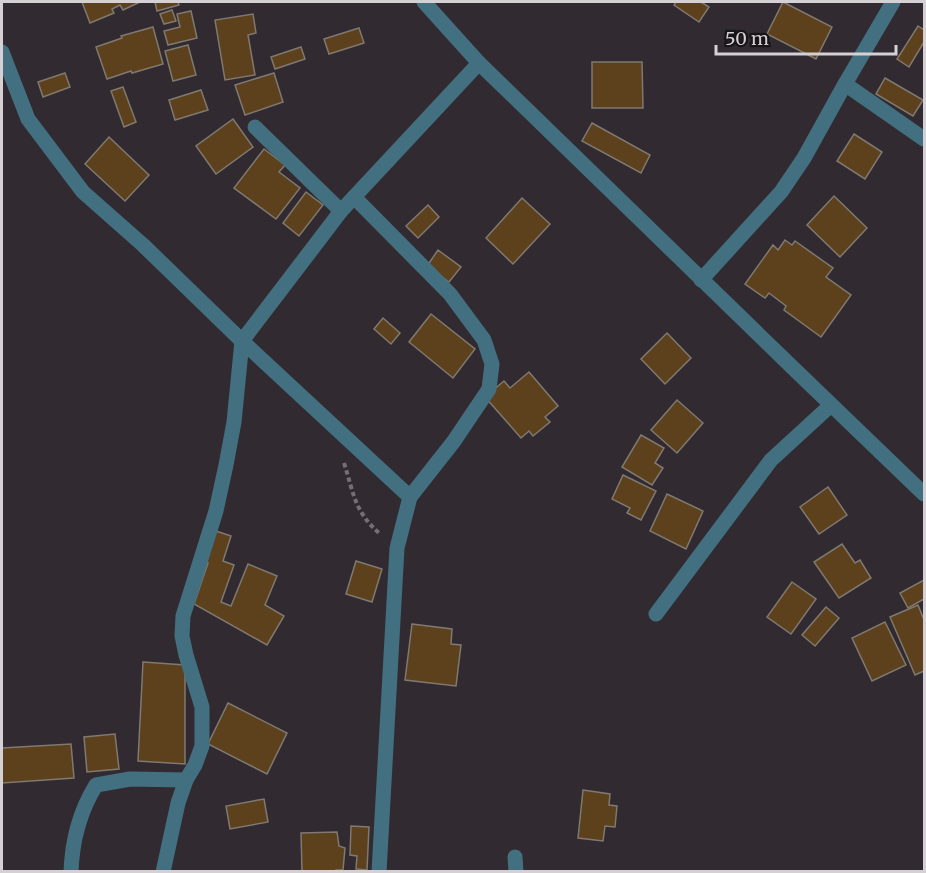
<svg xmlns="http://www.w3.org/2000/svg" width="926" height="873" font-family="Merriweather,serif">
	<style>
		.building { fill: #5c411c; stroke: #7f7971; stroke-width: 1.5 }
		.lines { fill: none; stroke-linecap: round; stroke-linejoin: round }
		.path { stroke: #746f74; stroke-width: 4; stroke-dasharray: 4.5 3; stroke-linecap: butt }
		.minor { stroke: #437081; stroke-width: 15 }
	</style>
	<rect width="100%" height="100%" fill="#312b31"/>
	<g class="building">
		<path d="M82 2H140L123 10 120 5 112 9 114 13 90 23Z"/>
		<path d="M155 2H178L179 5 157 11Z"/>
		<path d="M676 2H701L709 7 699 22 674 5Z"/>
		<path d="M783 2 832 27 816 59 767 34Z"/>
		<path d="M172 10 176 21 164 24 160 14Z"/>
		<path d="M191 11 197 38 168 45 164 31 180 27 177 14Z"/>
		<path d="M253 14 256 33 248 35 255 75 225 80 215 20Z"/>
		<path d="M918 26 924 30V42L909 67 897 59Z"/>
		<path d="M153 27 163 64 132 73 131 71 107 79 96 47 122 38 121 36Z"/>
		<path d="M359 28 364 43 329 54 324 39Z"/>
		<path d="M188 45 196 75 173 81 165 51Z"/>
		<path d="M301 47 305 59 275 69 271 57Z"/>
		<path d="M592 62H642L643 108H592Z"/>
		<path d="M65 73 70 87 43 97 38 82Z"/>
		<path d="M274 73 283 102 245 115 235 85Z"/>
		<path d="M885 78 923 100 913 116 876 94Z"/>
		<path d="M123 87 136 122 124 127 111 91Z"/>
		<path d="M201 90 208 110 175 120 169 100Z"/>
		<path d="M233 119 253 147 216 174 196 146Z"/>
		<path d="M592 123 650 155 641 173 582 141Z"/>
		<path d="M854 134 882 152 865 179 837 161Z"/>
		<path d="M109 137 149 175 125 201 85 164Z"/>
		<path d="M264 149 285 165 279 172 300 188 276 219 234 188Z"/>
		<path d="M306 192 323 205 299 236 283 223Z"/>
		<path d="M834 196 867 228 840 257 807 225Z"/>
		<path d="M522 198 550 224 513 264 486 238Z"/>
		<path d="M428 205 439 217 418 238 406 226Z"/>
		<path d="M785 240 792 245 795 241 833 268 826 277 851 295 821 337 784 310 786 306 769 293 765 298 745 284 773 245 778 250Z"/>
		<path d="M438 250 461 267 449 282 427 266Z"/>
		<path d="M431 314 475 349 453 378 409 342Z"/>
		<path d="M383 318 400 333 391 344 374 329Z"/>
		<path d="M667 333 691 358 665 384 641 359Z"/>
		<path d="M529 372 558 406 545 417 550 422 533 436 529 431 521 438 485 397 504 381 510 388Z"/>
		<path d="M677 400 703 423 677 453 651 430Z"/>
		<path d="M641 435 664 448 655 463 663 468 652 485 622 467Z"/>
		<path d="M623 475 656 491 641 520 627 513 630 508 612 499Z"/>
		<path d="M828 487 847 515 819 534 800 507Z"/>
		<path d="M667 494 703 511 686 549 650 531Z"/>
		<path d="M213 530 231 536 223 561 234 565 221 602 231 606 248 564 277 576 265 605 284 616 267 645 194 604 208 563 203 561Z"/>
		<path d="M842 544 855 563 860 560 871 578 839 598 814 562Z"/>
		<path d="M356 561 382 569 372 602 346 594Z"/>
		<path d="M924 580V599L908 608 900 593Z"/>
		<path d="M792 582 816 599 791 634 767 617Z"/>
		<path d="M918 605 924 620V671L915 675 890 617Z"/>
		<path d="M826 607 839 618 815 646 802 635Z"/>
		<path d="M885 622 906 665 872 681 852 638Z"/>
		<path d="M412 624 452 629 451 644 461 645 456 686 405 680Z"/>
		<path d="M143 662 185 665V764L138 761Z"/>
		<path d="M228 703 287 733 267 774 208 744Z"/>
		<path d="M115 734 119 769 87 772 84 737Z"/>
		<path d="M71 744 74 778 2 783V748Z"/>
		<path d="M583 790 610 794 609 805 617 806 615 827 605 826 603 841 578 838Z"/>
		<path d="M264 799 268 822 230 829 226 806Z"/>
		<path d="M351 826 369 827 367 870 356 869 357 856 350 855Z"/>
		<path d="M337 832 339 846 345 848 343 870H336V872H302L301 833Z"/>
	</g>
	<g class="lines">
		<path class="path" d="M344 463C354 494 354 511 380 534"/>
		<g class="minor">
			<path d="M424 2 479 63 791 366 924 494"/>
			<path d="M2 52 28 119 83 192 143 245 242 341 410 497"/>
			<path d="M845 84 924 139"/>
			<path d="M255 127 341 211"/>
			<path d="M354 197 450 294 484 340 492 364 489 389 454 441 410 497 397 548 379 872"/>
			<path d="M701 280 781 192 804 158 845 84 893 2"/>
			<path d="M656 614 771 460 831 405"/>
			<path d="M515 857 516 872"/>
			<path d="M71 872C72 841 80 811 96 785L130 779 186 780"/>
			<path d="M163 872 178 803 186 780 195 765 202 746V707L186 655 182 636 183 616 216 511 226 465 234 422 242 341 341 211 479 63"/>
		</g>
	</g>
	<rect width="926" height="873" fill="none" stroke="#d4d0d4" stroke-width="6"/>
	<path d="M716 45v9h180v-9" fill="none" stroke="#d4d0d4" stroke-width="3"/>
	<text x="725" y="45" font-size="18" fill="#d4d0d4" stroke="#171517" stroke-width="4.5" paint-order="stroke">50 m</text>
</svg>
